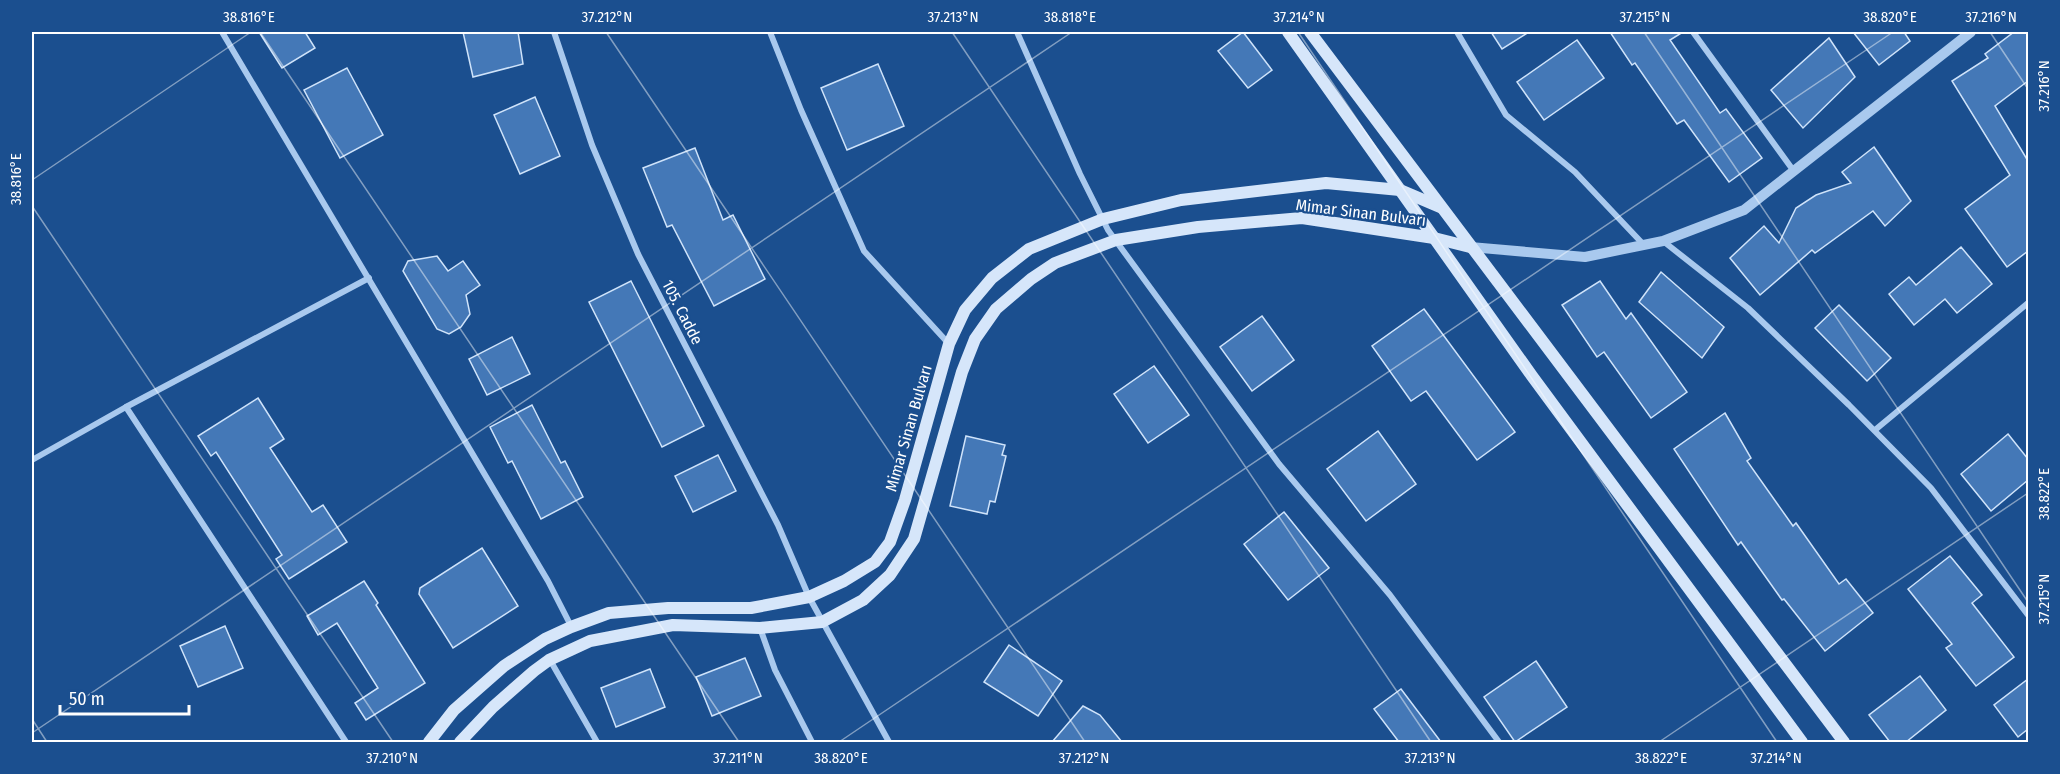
<svg xmlns="http://www.w3.org/2000/svg" width="2060" height="774" font-family="'Fira Sans Condensed',sans-serif">
	<style>
		.building { fill: #4478b7; stroke: #cfe3fa; stroke-width: 1.5 }
		.lines { fill: none; stroke-linecap: round; stroke-linejoin: round }
		.minor { stroke: #a9c9ee; stroke-width: 6 }
		.tertiary { stroke: #a9c9ee; stroke-width: 10 }
		.secondary { stroke: #d6e6fa; stroke-width: 12 }
		.ticks { fill: none; stroke: #fff; stroke-width: 1.5; stroke-opacity: 0.45 }
		.labels { text-anchor: middle; stroke-width: 4.5; stroke-linejoin: round; paint-order: stroke }
		.street-label { font-size: 16px; fill: #fff; stroke: #1b4f8f }
		.neatline { fill: none; stroke: #fff; stroke-width: 2 }
		.ticks-label { font-size: 15px; text-anchor: middle; fill: #fff }
	</style>
	<rect width="100%" height="100%" fill="#1b4f8f"/>
	<g class="building">
		<path d="M259 32H305L315 48 282 68Z"/>
		<path d="M463 32H518L523 64 473 77Z"/>
		<path d="M1243 32 1272 70 1248 88 1218 51Z"/>
		<path d="M1491 32H1529L1502 49Z"/>
		<path d="M1610 32H1683L1670 40 1720 113 1726 109 1762 158 1729 182 1684 120 1677 124 1635 63 1632 65Z"/>
		<path d="M1853 32H1904L1910 41 1879 65Z"/>
		<path d="M2014 32H2028V81L1995 106 2028 161V251L2007 267 1965 209 2010 175 1952 81 1988 58 1985 54Z"/>
		<path d="M1829 38 1855 77 1803 128 1771 90Z"/>
		<path d="M1577 40 1604 78 1544 120 1517 82Z"/>
		<path d="M878 64 904 126 847 150 821 88Z"/>
		<path d="M347 68 383 135 340 158 304 90Z"/>
		<path d="M535 97 560 156 520 174 494 115Z"/>
		<path d="M1874 147 1911 201 1885 226 1873 211 1815 253 1812 250 1760 295 1730 258 1764 226 1779 243 1796 208 1816 195 1851 183 1842 172Z"/>
		<path d="M695 148 723 220 733 215 765 279 714 306 672 225 667 227 643 168Z"/>
		<path d="M1961 247 1992 284 1957 313 1945 299 1914 325 1889 294 1909 277 1916 285Z"/>
		<path d="M437 256 448 271 463 261 480 285 466 295 470 314 461 327 449 334 437 329 403 271 408 261Z"/>
		<path d="M1661 272 1724 327 1702 358 1639 302Z"/>
		<path d="M631 281 704 426 662 447 589 302Z"/>
		<path d="M1600 281 1626 319 1631 313 1687 392 1651 418 1604 352 1597 357 1562 305Z"/>
		<path d="M1839 305 1891 358 1867 381 1815 328Z"/>
		<path d="M1424 309 1515 432 1477 460 1426 391 1411 401 1372 346Z"/>
		<path d="M1262 316 1294 360 1252 391 1220 347Z"/>
		<path d="M512 337 530 374 487 395 469 359Z"/>
		<path d="M1154 366 1189 415 1148 443 1114 394Z"/>
		<path d="M258 398 284 439 270 448 312 512 323 505 347 542 289 579 276 559 282 555 216 452 211 456 198 436Z"/>
		<path d="M532 405 561 463 565 461 583 497 541 519 512 461 508 463 490 427Z"/>
		<path d="M1725 413 1751 458 1747 461 1793 526 1796 523 1839 584 1846 579 1873 613 1825 651 1784 599 1782 600 1741 542 1738 545 1674 449Z"/>
		<path d="M1378 431 1416 484 1366 521 1327 469Z"/>
		<path d="M2008 434 2028 459V480L1991 511 1961 474Z"/>
		<path d="M966 436 1005 445 1002 455 1006 456 995 502 990 501 987 514 950 506Z"/>
		<path d="M718 455 736 491 693 512 675 476Z"/>
		<path d="M1284 512 1329 568 1288 600 1244 544Z"/>
		<path d="M482 548 518 606 453 648 419 594 420 588Z"/>
		<path d="M1950 556 1982 595 1972 603 2014 657 1976 686 1946 648 1952 644 1908 589Z"/>
		<path d="M364 581 378 603 376 605 425 683 366 720 355 703 378 688 337 623 318 635 307 616Z"/>
		<path d="M225 626 243 668 198 687 180 646Z"/>
		<path d="M1009 645 1062 681 1038 716 984 682Z"/>
		<path d="M745 658 761 696 712 716 696 677Z"/>
		<path d="M1536 661 1567 707 1515 742 1484 697Z"/>
		<path d="M650 669 665 707 616 727 601 688Z"/>
		<path d="M1920 676 1946 710 1906 742H1890L1869 715Z"/>
		<path d="M2028 679V729L2018 737 1994 705Z"/>
		<path d="M1401 689 1441 742H1399L1374 709Z"/>
		<path d="M1083 706 1100 715 1122 742H1052Z"/>
	</g>
	<g class="lines">
		<g class="minor">
			<path d="M222 32 548 581 571 626"/>
			<path d="M554 32 592 145 638 254 778 525 809 597 889 742"/>
			<path d="M770 32 801 110 864 251 949 344"/>
			<path d="M1017 32 1080 174 1108 230 1279 464 1390 595 1499 742"/>
			<path d="M1457 32 1506 115 1575 172 1643 244"/>
			<path d="M1693 32 1793 170"/>
			<path d="M1663 241 1748 308 1849 405 1931 488 2028 615"/>
			<path d="M126 407 346 742"/>
			<path d="M1875 430 2028 303"/>
			<path d="M32 460 126 407 369 278"/>
			<path d="M760 628 775 670 812 742"/>
			<path d="M550 660 597 742"/>
		</g>
		<path class="tertiary" d="M1470 247 1585 257 1663 241 1744 210 1971 32"/>
		<g class="secondary">
			<path d="M1288 32 1532 376 1802 742"/>
			<path d="M1310 32 1844 742"/>
			<path d="M429 742 454 710 504 666 545 639 571 627 609 613 668 608H751L809 597 844 581 875 562 890 542 905 500 949 344 965 310 992 278 1029 249 1103 219 1181 200 1326 183 1400 190 1440 207"/>
			<path d="M460 742 493 707 534 671 549 660 590 641 673 625 760 628 822 622 863 600 890 575 914 539 962 372 975 339 996 309 1031 279 1055 263 1116 240 1198 227 1302 218 1434 238 1470 247"/>
		</g>
	</g>
	<path class="ticks" d="M260 32 739 742M606 32 1085 742M952 32 1431 742M1298 32 1777 742M1644 32 2028 602M1990 32 2028 89M32 180 251 32M32 206 393 742M32 719 47 742M32 733 1072 32M839 742 1893 32M1659 742 2028 493"/>
	<g class="labels">
		<g class="street-label">
			<text transform="translate(1361 212) rotate(7)" y="6">Mimar Sinan Bulvarı</text>
			<text transform="translate(683 312) rotate(63)" y="6">105. Cadde</text>
			<text transform="translate(908 428) rotate(-74)" y="6">Mimar Sinan Bulvarı</text>
		</g>
	</g>
	<rect width="2060" height="774" fill="none" stroke="#1b4f8f" stroke-width="66"/>
	<path d="M60 705v9h129v-9" fill="none" stroke="#ffffff" stroke-width="3"/>
	<text x="69" y="705" font-size="18" fill="#ffffff" stroke="#1b4f8f" stroke-width="4.5" paint-order="stroke">50 m</text>
	<rect x="33" y="33" width="1994" height="708" class="neatline"/>
	<g class="ticks-label">
		<text x="249" y="22">38.816°E</text>
		<text x="607" y="22">37.212°N</text>
		<text x="953" y="22">37.213°N</text>
		<text x="1070" y="22">38.818°E</text>
		<text x="1299" y="22">37.214°N</text>
		<text x="1645" y="22">37.215°N</text>
		<text x="1890" y="22">38.820°E</text>
		<text x="1991" y="22">37.216°N</text>
		<text transform="translate(2044 86) rotate(-90)" y="5">37.216°N</text>
		<text transform="translate(16 179) rotate(-90)" y="5">38.816°E</text>
		<text transform="translate(2044 494) rotate(-90)" y="5">38.822°E</text>
		<text transform="translate(2044 599) rotate(-90)" y="5">37.215°N</text>
		<text x="392" y="763">37.210°N</text>
		<text x="738" y="763">37.211°N</text>
		<text x="841" y="763">38.820°E</text>
		<text x="1084" y="763">37.212°N</text>
		<text x="1430" y="763">37.213°N</text>
		<text x="1661" y="763">38.822°E</text>
		<text x="1776" y="763">37.214°N</text>
	</g>
</svg>
